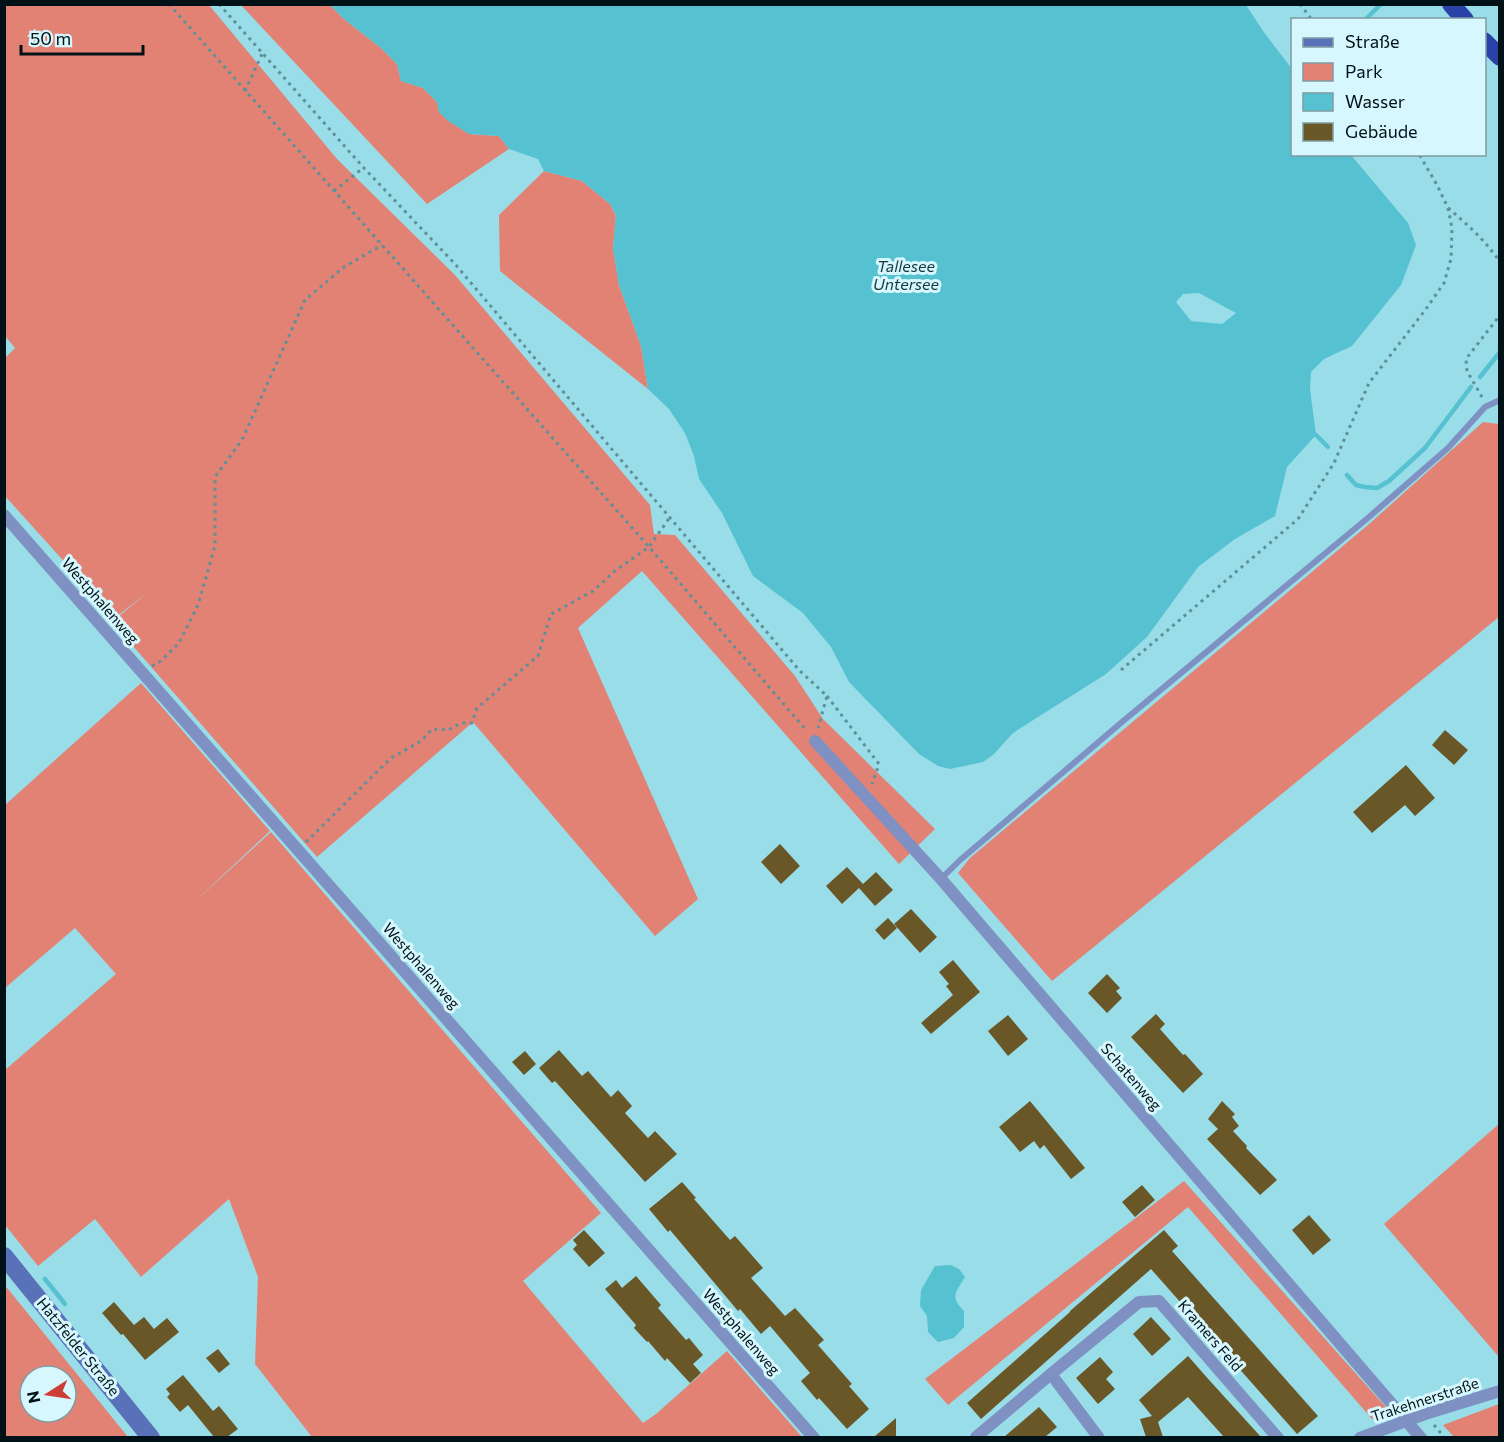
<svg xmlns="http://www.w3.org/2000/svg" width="1504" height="1442" font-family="Commissioner,sans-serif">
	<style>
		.green { fill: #e28275; fill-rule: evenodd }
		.water { fill: #56c1d1; fill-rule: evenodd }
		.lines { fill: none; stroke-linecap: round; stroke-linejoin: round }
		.stream { stroke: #56c1d1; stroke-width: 4.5 }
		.building { fill: #695727 }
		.path { stroke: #5f9098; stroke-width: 3; stroke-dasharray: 3 4.5; stroke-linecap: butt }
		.lane { stroke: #7f91c2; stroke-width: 6 }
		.street { stroke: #7f91c2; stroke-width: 12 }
		.secondary { stroke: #5971b8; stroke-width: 18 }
		.highway { stroke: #2a41a8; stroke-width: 18 }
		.labels { text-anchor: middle; stroke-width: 6; stroke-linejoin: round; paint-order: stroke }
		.street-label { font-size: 15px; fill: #001217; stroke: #d6f7fd }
		.water-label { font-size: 16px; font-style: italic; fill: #17383d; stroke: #d6f7fd }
	</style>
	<rect width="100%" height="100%" fill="#99dde8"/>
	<g class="green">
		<path d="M5 5H209L337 159 455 275 650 505 654 534 675 535 795 676 823 719 935 829 899 864 642 571 578 628 698 899 655 936 473 722 317 857 112 622 148 592 115 618 5 496V358L15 348 5 336Z"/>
		<path d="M241 5H330L344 19 381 48 397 64 401 81 423 88 437 102 439 112 469 134 499 136 509 149 427 204Z"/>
		<path d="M544 171 582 181 610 204 616 216 613 248 619 285 641 346 648 389 500 271 499 215Z"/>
		<path d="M1483 422 1499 424V617L1052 981 958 873 970 858 1368 525Z"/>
		<path d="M141 683 270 831 190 906 271 832 601 1213 523 1281 643 1423 656 1414 727 1351 802 1437H312L255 1364 258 1277 229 1199 141 1277 95 1219 38 1266 5 1225V1070L116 974 75 928 5 988V805Z"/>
		<path d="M1499 1124V1357L1384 1224Z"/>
		<path d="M1184 1181 1392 1414 1372 1419 1188 1207 948 1405 925 1379Z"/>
		<path d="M4 1285 8 1289 128 1437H5ZM30 1376H66V1412H30Z"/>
		<path d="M1499 1404V1437H1454L1443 1425Z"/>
	</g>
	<g class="water">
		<path d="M330 5H1246L1263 31 1292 69V154L1351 155 1408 223 1416 245 1401 285 1352 346 1324 359 1311 372 1310 389 1316 435 1287 467 1275 516 1235 539 1198 567 1147 637 1106 674 1013 733 994 754 983 762 950 769 938 766 919 754 849 682 831 647 803 613 753 576 722 513 699 479 694 456 685 433 669 409 648 389 641 346 619 285 613 248 616 215 610 204 582 181 544 171 538 159 509 149 499 136 469 134 448 121 439 112 437 102 423 88 401 81 397 64 381 48 344 19ZM1183 294 1199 293 1236 313 1222 324 1191 321 1176 302Z"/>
		<path d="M951 1265 959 1269 965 1277C955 1294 950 1296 964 1311V1327L954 1338 938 1342 928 1332 927 1316 920 1306 921 1290 935 1266Z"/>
	</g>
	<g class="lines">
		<g class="stream">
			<path d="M1365 20 1381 4"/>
			<path d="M1480 377 1500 352"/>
			<path d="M1316 435 1328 447"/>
			<path d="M1347 475 1356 485 1365 487 1377 488 1389 481 1425 448 1471 387"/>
			<path d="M45 1279 65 1304"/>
		</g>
	</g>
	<g class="building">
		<path d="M1445 730 1468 750 1454 765 1432 745Z"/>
		<path d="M1406 765 1435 798 1415 816 1405 805 1372 833 1353 812Z"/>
		<path d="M780 844 800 866 781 884 761 862Z"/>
		<path d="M847 867 863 884 876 872 893 890 875 906 859 888 842 904 826 886Z"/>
		<path d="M911 909 937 937 920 953 894 924Z"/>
		<path d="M888 918 897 928 884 940 875 930Z"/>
		<path d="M953 960 980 992 931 1034 921 1023 953 995 946 986 949 984 939 972Z"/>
		<path d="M1107 974 1120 988 1116 991 1122 998 1107 1013 1088 993Z"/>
		<path d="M1156 1014 1165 1024 1160 1029 1183 1055 1185 1054 1203 1074 1183 1093 1131 1037Z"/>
		<path d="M1008 1015 1028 1039 1008 1056 988 1031Z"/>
		<path d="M559 1050 582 1076 588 1071 611 1097 618 1090 632 1106 625 1113 648 1138 655 1131 677 1154 645 1182 555 1081 552 1083 539 1068Z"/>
		<path d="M525 1051 536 1064 524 1075 512 1062Z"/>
		<path d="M1030 1101 1085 1168 1071 1179 1044 1145 1040 1149 1034 1141 1020 1152 999 1127Z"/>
		<path d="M1222 1101 1235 1114 1232 1117 1239 1126 1233 1131 1247 1146 1246 1148 1277 1180 1260 1195 1207 1139 1218 1129 1208 1119Z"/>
		<path d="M682 1182 696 1198 694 1199 730 1240 735 1236 763 1268 751 1278 785 1316 795 1308 824 1340 818 1345 852 1384 849 1386 869 1409 847 1429 819 1398 817 1400 801 1381 810 1373 770 1326 761 1334 740 1309 738 1311 670 1230 668 1232 649 1209Z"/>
		<path d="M1142 1185 1155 1200 1135 1217 1122 1202Z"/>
		<path d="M1309 1215 1331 1240 1313 1255 1292 1230Z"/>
		<path d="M584 1230 605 1253 589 1267 573 1249 577 1245 573 1240Z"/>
		<path d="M1164 1230 1178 1246 1172 1251 1318 1416 1297 1434 1151 1269 981 1419 967 1403 1070 1312V1311Z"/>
		<path d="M636 1276 661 1305 658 1308 686 1340 689 1338 703 1355 693 1364 701 1373 690 1383 667 1358 665 1361 648 1341 647 1342 634 1328 636 1325 605 1289 616 1280 622 1288Z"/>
		<path d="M114 1302 134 1325 144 1317 154 1329 167 1318 179 1332 145 1360 123 1334 121 1335 102 1313Z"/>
		<path d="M1151 1317 1171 1339 1152 1356 1133 1334Z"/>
		<path d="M218 1349 230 1364 219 1373 206 1358Z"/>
		<path d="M1188 1356 1210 1381 1261 1437H1224L1188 1397 1158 1422 1163 1437H1146L1140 1419 1152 1416 1139 1400Z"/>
		<path d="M1100 1357 1113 1372 1106 1379 1115 1389 1098 1404 1076 1378Z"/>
		<path d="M183 1375 213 1411 219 1406 238 1429 227 1437H214L188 1405 180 1412 167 1397 170 1394 166 1389Z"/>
		<path d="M1039 1407 1057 1427 1045 1437H1004Z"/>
		<path d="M896 1418V1437H874Z"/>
	</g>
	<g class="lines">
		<g class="path">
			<path d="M169 4 649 547 806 730"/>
			<path d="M219 4 363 167 455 264 799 670 827 696 818 728"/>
			<path d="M1300 4 1312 20"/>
			<path d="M245 91 262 54"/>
			<path d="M334 191 363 168"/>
			<path d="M1448 208C1468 225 1485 240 1500 262"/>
			<path d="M1482 397 1467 371 1466 359 1500 315"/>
			<path d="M152 666 161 661 179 643 198 605 215 546V477L242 440 305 300 344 267 382 245"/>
			<path d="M1121 670 1298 519 1334 463 1369 383 1426 309 1444 283 1451 259 1452 228 1448 208 1437 185 1419 154"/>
			<path d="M827 696 879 764 872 784"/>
			<path d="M306 842 391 758 421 741 432 729 448 730 461 723H472L477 708 538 656 551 614 593 591 616 570 649 547 670 517"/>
			<path d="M1434 1425 1445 1438"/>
		</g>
		<path class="lane" d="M941 879 959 861 1122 722 1369 517 1448 448 1485 407 1500 400"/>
		<g class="street">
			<path d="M4 515 814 1438"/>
			<path d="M815 741 941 879 1421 1438"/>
			<path d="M976 1437 1051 1374"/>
			<path d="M1099 1438 1051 1374 1139 1302 1159 1301 1278 1438"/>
			<path d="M1360 1438 1425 1414 1500 1391"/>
		</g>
		<path class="secondary" d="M4 1256 151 1438"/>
		<g class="highway">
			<path d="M1451 4 1465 20"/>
			<path d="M1484 41 1500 57"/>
		</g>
	</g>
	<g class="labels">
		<g class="street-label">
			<text transform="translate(100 601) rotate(49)" y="5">Westphalenweg</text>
			<text transform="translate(421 966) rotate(49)" y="5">Westphalenweg</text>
			<text transform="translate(1131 1077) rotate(49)" y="5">Schatenweg</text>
			<text transform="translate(741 1332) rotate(49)" y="5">Westphalenweg</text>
			<text transform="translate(1210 1336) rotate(49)" y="5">Kramers Feld</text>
			<text transform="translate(78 1347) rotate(51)" y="5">Hatzfelder Straße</text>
			<text transform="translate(1425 1400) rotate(-18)" y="5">Trakehnerstraße</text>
		</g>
		<g class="water-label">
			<text x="906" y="272">Tallesee<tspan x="906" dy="18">Untersee</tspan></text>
		</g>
	</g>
	<rect width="1504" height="1442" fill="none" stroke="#001217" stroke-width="12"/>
	<rect x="1291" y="18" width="195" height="138" fill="#d6f7fd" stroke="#809ba1" stroke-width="1.5"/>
	<rect x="1303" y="38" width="30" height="9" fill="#5971b8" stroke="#809ba1" stroke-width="1.5"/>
	<text x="1345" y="48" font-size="18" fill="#001217">Straße</text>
	<rect x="1303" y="63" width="30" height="18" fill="#e28275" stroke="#809ba1" stroke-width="1.5"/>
	<text x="1345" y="78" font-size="18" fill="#001217">Park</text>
	<rect x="1303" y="93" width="30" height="18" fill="#56c1d1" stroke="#809ba1" stroke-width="1.5"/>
	<text x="1345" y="108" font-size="18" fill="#001217">Wasser</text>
	<rect x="1303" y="123" width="30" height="18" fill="#695727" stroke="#809ba1" stroke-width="1.5"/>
	<text x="1345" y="138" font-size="18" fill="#001217">Gebäude</text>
	<g transform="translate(48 1394) rotate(258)"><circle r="28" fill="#d6f7fd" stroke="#809ba1" stroke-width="1.5"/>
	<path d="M0-4.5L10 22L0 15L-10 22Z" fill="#cd3f34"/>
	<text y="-9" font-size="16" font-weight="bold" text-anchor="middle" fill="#001217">N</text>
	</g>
	<path d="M21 45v9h122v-9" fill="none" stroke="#001217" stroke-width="3"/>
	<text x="30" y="45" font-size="18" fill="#001217" stroke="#d6f7fd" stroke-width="4.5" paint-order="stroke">50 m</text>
</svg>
